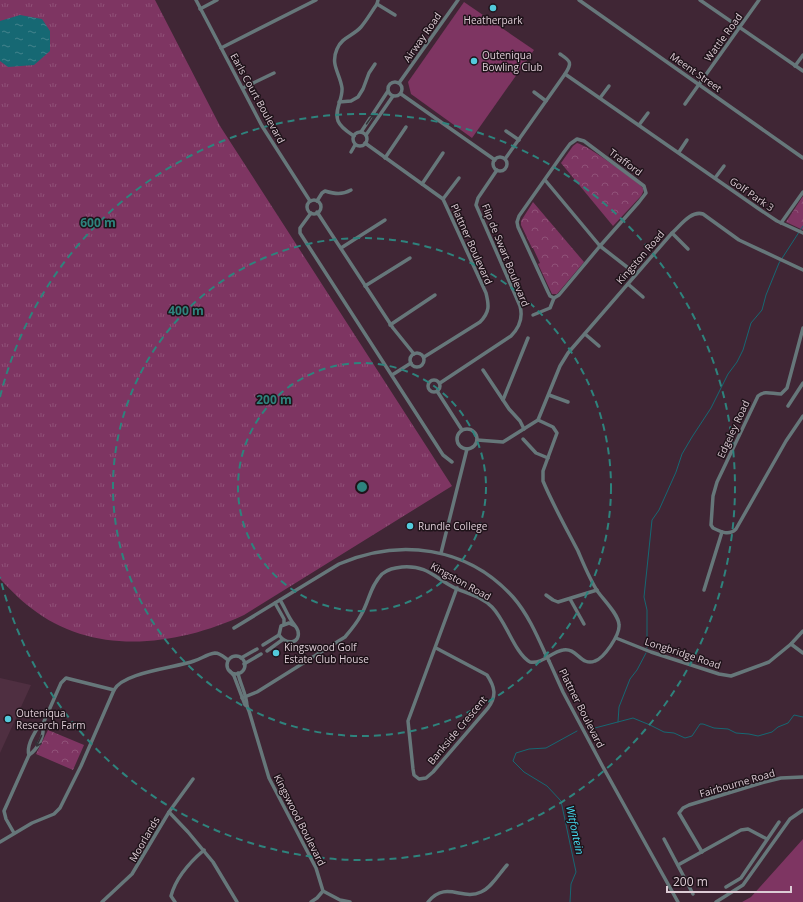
<svg xmlns="http://www.w3.org/2000/svg" width="803" height="902" font-family="'Open Sans',sans-serif">
	<style>
		.built { fill: #4f2f41 }
		.grass { fill: url(#grass-tufts) }
		.park { fill: url(#park-crowns) }
		.garden { fill: #7e3562 }
		.water { fill: url(#water-ripples) }
		.lines { fill: none; stroke-linecap: round; stroke-linejoin: round }
		.stream { stroke: #166873; stroke-width: 1 }
		.minor { stroke: #66777a; stroke-width: 3.5 }
		.minor-bridge { stroke: #66777a; stroke-width: 3.5 }
		.oneway { stroke: #343137 }
		.ring { fill: none; stroke: #2e837d; stroke-width: 2; stroke-dasharray: 7 5 }
		.poi-dot { fill: #53cadc; stroke: #1f131a; stroke-width: 1.5 }
		.labels { text-anchor: middle; stroke-width: 3; stroke-linejoin: round; paint-order: stroke }
		.poi-label { font-size: 10px; fill: #ddccd5; stroke: #1f131a; text-anchor: start }
		.street-label { font-size: 10px; fill: #ddccd5; stroke: #1f131a }
		.water-label { font-size: 11px; font-style: italic; fill: #43d8ed; stroke: #1f131a }
		.centre { fill: #2e837d; stroke: #1f131a; stroke-width: 2 }
		.ring-label { font-size: 12px; text-anchor: middle; font-weight: bold; fill: #2e837d; stroke: #1f131a; stroke-width: 3; stroke-linejoin: round; paint-order: stroke }
	</style>
	<defs>
		<pattern id="grass-tufts" width="24" height="20" patternUnits="userSpaceOnUse"><rect width="24" height="20" fill="#7e3562"/><path d="M3 7l-1-3M5 7V3M7 7l1-3M15 17l-1-3M17 17v-4M19 17l1-3" fill="none" stroke="#905178"/></pattern>
		<pattern id="park-crowns" width="20" height="18" patternUnits="userSpaceOnUse"><rect width="20" height="18" fill="#7e3562"/><path d="M2 6a3 3 0 1 1 6 0M12 15a3 3 0 1 1 6 0" fill="none" stroke="#905178"/></pattern>
		<pattern id="water-ripples" width="26" height="14" patternUnits="userSpaceOnUse"><rect width="26" height="14" fill="#166873"/><path d="M2 4q2-2 4 0t4 0M15 11q2-2 4 0t4 0" fill="none" stroke="#43838c"/></pattern>
	</defs>
	<rect width="100%" height="100%" fill="#402635"/>
	<path class="built" d="M0 678 31 685 0 753Z"/>
	<path class="grass" d="M0 0H155L220 126 452 486 244 615C177 646 93 657 31 608 20 600 10 589 0 579Z"/>
	<g class="park">
		<path d="M577 143C587 145 634 179 643 188V192L641 196 613 226 561 163 573 146Z"/>
		<path d="M803 196V230L786 222Z"/>
		<path d="M533 202 584 262 557 294H552L538 264 540 263 533 248H532L521 225V221Z"/>
		<path d="M48 730 84 745 73 770 36 754Z"/>
	</g>
	<g class="garden">
		<path d="M464 2 534 50 472 138 411 94 408 82Z"/>
		<path d="M803 839V902H742L751 897Z"/>
	</g>
	<path class="water" d="M20 15 42 19 50 31V51L34 65 8 67 0 61V21Z"/>
	<g class="lines">
		<g class="stream">
			<path d="M647 648V610L644 597 652 520 659 510 676 472 682 454 692 437 711 408 728 374 737 362 743 350 751 323 762 310 766 295 779 263 803 226"/>
			<path d="M618 722 619 707 630 679 637 670 646 653"/>
			<path d="M595 728 633 718 650 725 664 732 674 733 685 738 692 736 700 724H703L714 728 728 729 736 733 749 734 758 736 772 732 778 727 788 723 794 715 803 717"/>
			<path d="M570 902 571 884 576 872 561 801 547 786 524 772 513 761 516 753 529 749 546 748 577 731"/>
		</g>
		<g class="minor">
			<path d="M196 0 262 126 310 201"/>
			<path d="M579 0 803 158"/>
			<path d="M700 0 803 71"/>
			<path d="M377 4 395 15"/>
			<path d="M200 9 217 0"/>
			<path d="M221 48 316 0"/>
			<path d="M560 54C570 61 573 62 565 74"/>
			<path d="M795 66 803 55"/>
			<circle cx="395" cy="89" r="7"/>
			<path d="M399 83 458 0"/>
			<path d="M243 88 274 73"/>
			<path d="M534 92 546 101"/>
			<path d="M401 94 495 160"/>
			<path d="M600 98 609 86"/>
			<path d="M339 102 351 101 358 97 363 89 369 73 375 64"/>
			<path d="M685 104 759 0"/>
			<path d="M639 125 648 113"/>
			<path d="M506 131 519 140"/>
			<path d="M361 132 388 91"/>
			<circle cx="360" cy="139" r="7"/>
			<path d="M366 135 393 96"/>
			<path d="M354 136C348 132 341 128 338 121 334 110 343 99 342 88 340 73 330 65 337 49 342 37 353 36 361 27 367 20 372 11 377 4L378 0"/>
			<path d="M577 139 584 141 644 186 646 193 639 202 600 246 559 295 554 298 550 296 548 292 518 227 517 222 519 216 564 152 570 144Z"/>
			<path d="M365 143 443 199 486 293C489 305 490 312 480 322L424 357"/>
			<path d="M351 152 355 145"/>
			<path d="M679 152 687 140"/>
			<circle cx="500" cy="164" r="7"/>
			<path d="M385 158 406 127"/>
			<path d="M505 159 565 74 759 209 777 221 803 233"/>
			<path d="M715 178 724 166"/>
			<path d="M545 180 600 246 636 274"/>
			<path d="M422 184 443 153"/>
			<path d="M443 199 459 178"/>
			<circle cx="314" cy="207" r="7"/>
			<path d="M317 201 322 193 325 191C335 194 342 195 351 190"/>
			<path d="M317 212 393 328 414 354"/>
			<path d="M311 213 300 228V233L443 455 452 462"/>
			<path d="M781 223 803 192"/>
			<path d="M672 233 688 249"/>
			<path d="M341 248 385 220"/>
			<path d="M628 284 643 297"/>
			<path d="M365 286 410 258"/>
			<path d="M533 315 550 308 554 298"/>
			<path d="M390 325 435 295"/>
			<path d="M803 328 787 388 781 394C772 394 765 390 758 396L717 482 713 496 711 525 713 528C721 532 729 536 736 529L786 441 803 416"/>
			<path d="M585 334 599 346"/>
			<circle cx="417" cy="360" r="7"/>
			<path d="M483 370 509 409 520 421 524 429"/>
			<path d="M392 375 411 363"/>
			<circle cx="434" cy="386" r="6"/>
			<path d="M440 383 511 336C520 327 523 317 520 306L476 205 478 198 497 170"/>
			<path d="M437 391 462 430"/>
			<path d="M549 395 568 402"/>
			<path d="M503 400 528 338"/>
			<path d="M788 406 803 383"/>
			<circle cx="467" cy="439" r="10"/>
			<path d="M523 439 536 453 548 458"/>
			<path d="M477 440 503 442 538 420 560 366 568 353 672 233C680 226 691 210 703 214L739 240 803 270"/>
			<path d="M441 553 467 449"/>
			<path d="M704 590 722 532"/>
			<path d="M546 595 553 600 558 602 597 590"/>
			<path d="M570 599 584 624"/>
			<path d="M280 600C284 606 287 614 291 620 293 624 297 627 298 631 301 644 286 645 279 635L281 626 289 623 295 626"/>
			<path d="M275 603 284 619V624"/>
			<path d="M234 628 339 564C399 538 467 546 513 597 527 613 536 633 545 653"/>
			<path d="M616 638 651 652 719 674 731 676 769 662 791 644 803 631"/>
			<path d="M791 644 803 653"/>
			<path d="M263 645 279 635"/>
			<path d="M436 648 487 675C495 687 497 696 488 708L433 772 426 778 419 779 414 775 413 769 408 721 457 588"/>
			<path d="M267 651 282 640"/>
			<circle cx="236" cy="665" r="9"/>
			<path d="M241 658 257 649"/>
			<path d="M549 661 563 692 603 767 678 902"/>
			<path d="M244 664 261 654"/>
			<path d="M230 671 234 676 245 705 247 706 249 711 269 778 316 868 323 891 340 900 350 902"/>
			<path d="M238 673C240 684 247 695 247 706"/>
			<path d="M242 698 257 692 345 637C351 630 357 623 361 615 369 602 370 586 382 574 388 569 394 568 402 567 429 565 435 579 457 589 469 594 482 597 492 607 506 621 515 654 530 662 543 664 551 652 563 650 577 647 581 667 595 661 604 658 620 635 619 625 619 615 604 600 598 592 590 580 584 565 578 551 566 528 553 505 543 481V471L557 433 553 427 538 420"/>
			<path d="M42 726 61 683 66 678 114 690"/>
			<path d="M29 755C26 746 34 734 38 727L42 726"/>
			<path d="M169 812 188 832 213 862 237 902"/>
			<path d="M14 833 6 819 4 811 29 755C37 750 46 734 42 726"/>
			<path d="M664 839 693 894"/>
			<path d="M0 842 32 823 54 814 60 808 81 766 114 690C123 672 175 668 194 661 201 659 207 654 215 653 220 653 224 657 228 660"/>
			<path d="M702 852 679 813 683 808 689 805 761 783 781 778 803 777"/>
			<path d="M678 865 741 830 748 829 767 839"/>
			<path d="M726 887 741 878 779 822"/>
			<path d="M102 902 132 874 169 812 193 779"/>
			<path d="M175 902 171 896C176 877 190 862 204 850"/>
			<path d="M311 902 317 898 323 891"/>
			<path d="M428 902C446 880 462 901 481 892 491 888 499 874 507 865"/>
			<path d="M716 902 743 885 790 819 803 810"/>
		</g>
		<path class="minor-bridge" d="M545 653 549 661"/>
	</g>
	<defs><path id="oneway-shaft" d="M-6 0H5M1.5-3L5.5 0L1.5 3" fill="none" stroke-width="1.6" stroke-linecap="round" stroke-linejoin="round"/></defs>
	<g class="oneway">
		<use href="#oneway-shaft" transform="translate(370 119) rotate(-55)"/>
		<use href="#oneway-shaft" transform="translate(39 741) rotate(115)"/>
	</g>
	<g class="ring">
		<circle cx="362" cy="487" r="124"/>
		<circle cx="362" cy="487" r="249"/>
		<path d="M0 397A373 373 0 1 1 0 577"/>
	</g>
	<g class="poi-dot">
		<circle cx="493" cy="8" r="4"/>
		<circle cx="474" cy="61" r="4"/>
		<circle cx="410" cy="526" r="4"/>
		<circle cx="276" cy="653" r="4"/>
		<circle cx="8" cy="719" r="4"/>
	</g>
	<g class="labels">
		<g class="poi-label">
			<text x="493" y="24" text-anchor="middle">Heatherpark</text>
			<text x="482" y="59">Outeniqua<tspan x="482" dy="12">Bowling Club</tspan></text>
			<text x="418" y="530">Rundle College</text>
			<text x="284" y="651">Kingswood Golf<tspan x="284" dy="12">Estate Club House</tspan></text>
			<text x="16" y="717">Outeniqua<tspan x="16" dy="12">Research Farm</tspan></text>
		</g>
		<g class="street-label">
			<text transform="translate(422 37) rotate(-55)" y="4">Airway Road</text>
			<text transform="translate(723 37) rotate(-54)" y="4">Wattle Road</text>
			<text transform="translate(696 72) rotate(35)" y="4">Meent Street</text>
			<text transform="translate(258 98) rotate(61)" y="4">Earls Court Boulevard</text>
			<text transform="translate(626 162) rotate(36)" y="4">Trafford</text>
			<text transform="translate(752 194) rotate(35)" y="4">Golf Park 3</text>
			<text transform="translate(472 244) rotate(66)" y="4">Plattner Boulevard</text>
			<text transform="translate(506 255) rotate(68)" y="4">Flip de Swart Boulevard</text>
			<text transform="translate(640 257) rotate(-49)" y="4">Kingston Road</text>
			<text transform="translate(733 429) rotate(-65)" y="4">Edgeley Road</text>
			<text transform="translate(461 581) rotate(29)" y="4">Kingston Road</text>
			<text transform="translate(683 653) rotate(18)" y="4">Longbridge Road</text>
			<text transform="translate(582 708) rotate(63)" y="4">Plattner Boulevard</text>
			<text transform="translate(457 730) rotate(-50)" y="4">Bankside Crescent</text>
			<text transform="translate(737 783) rotate(-16)" y="4">Fairbourne Road</text>
			<text transform="translate(300 820) rotate(63)" y="4">Kingswood Boulevard</text>
			<text transform="translate(144 839) rotate(-60)" y="4">Moorlands</text>
		</g>
		<g class="water-label">
			<text transform="translate(575 830) rotate(78)" y="4">Witfontein</text>
		</g>
	</g>
	<circle cx="362" cy="487" r="6" class="centre"/>
	<g class="ring-label">
		<text x="98" y="227">600 m</text>
		<text x="186" y="315">400 m</text>
		<text x="274" y="404">200 m</text>
	</g>
	<path d="M667 886v6h124v-6" fill="none" stroke="#ddccd5" stroke-width="2"/>
	<text x="673" y="886" font-size="12" fill="#ddccd5" stroke="#1f131a" stroke-width="3" paint-order="stroke">200 m</text>
</svg>
